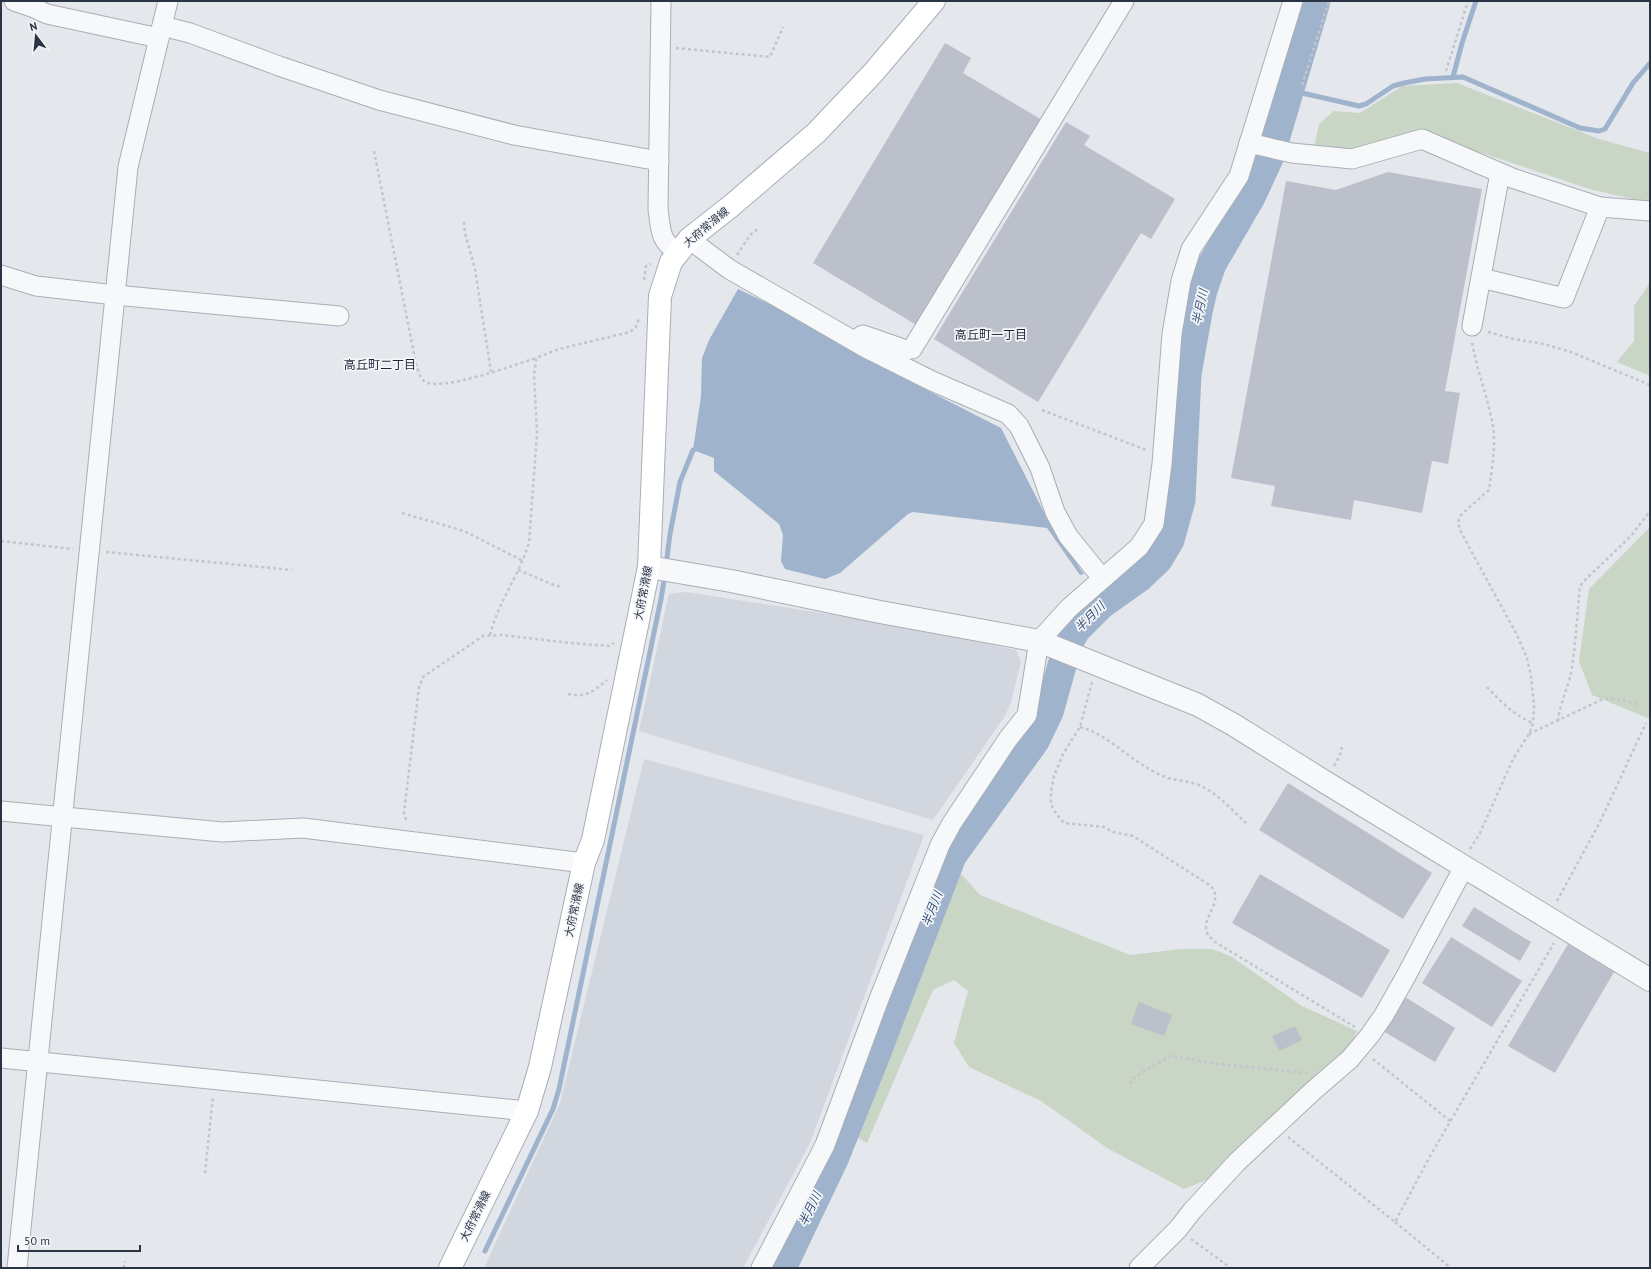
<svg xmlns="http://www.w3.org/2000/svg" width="1651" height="1269" font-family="'PT Sans','Noto Sans JP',sans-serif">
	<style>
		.built { fill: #d2d6de }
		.green { fill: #c9d6c5 }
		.water { fill: #9fb4cc }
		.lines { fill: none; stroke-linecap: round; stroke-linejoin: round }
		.stream { stroke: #9fb4cc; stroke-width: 5 }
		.river { stroke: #9fb4cc; stroke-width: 29 }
		.building { fill: #bbc0ca }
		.minor-casing { stroke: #a9aeb7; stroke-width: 21 }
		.tertiary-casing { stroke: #a9aeb7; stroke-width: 24 }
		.secondary-casing { stroke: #a9aeb7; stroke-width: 24 }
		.path { stroke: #c2c5cb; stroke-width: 2.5; stroke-dasharray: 3 3; stroke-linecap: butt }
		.minor { stroke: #f7f8fa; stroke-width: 19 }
		.tertiary { stroke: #f7f8fa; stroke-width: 22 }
		.secondary { stroke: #fff; stroke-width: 22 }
		.labels { text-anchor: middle; stroke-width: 3.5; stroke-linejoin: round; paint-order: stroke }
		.street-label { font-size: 11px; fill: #2b3445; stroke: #f4f6f9 }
		.water-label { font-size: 12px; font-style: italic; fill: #34527a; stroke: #f4f6f9 }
		.neighbourhood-label { font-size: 12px; fill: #1d2536; stroke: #f4f6f9 }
	</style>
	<rect width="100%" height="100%" fill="#e4e7ec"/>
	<g class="built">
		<path d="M686 592 900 625 1016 650 1021 661 1011 702 1005 716 933 820 639 731 669 594Z"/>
		<path d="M644 759 924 835 810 1143 743 1268H484L560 1103Z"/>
	</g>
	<g class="green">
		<path d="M1457 83 1599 139 1650 153V203L1589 189 1423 133 1352 149 1314 148 1319 124 1334 111 1360 113 1402 86Z"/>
		<path d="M1650 283V376L1617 362 1634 341V306Z"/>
		<path d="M1650 527V719L1592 695 1579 661 1589 589Z"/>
		<path d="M953 865 980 895 1130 955 1181 949H1212L1232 957 1302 1006 1357 1031 1346 1052 1214 1177 1184 1189 1107 1148 1041 1101 969 1067 954 1043 968 991 954 980 933 990 867 1143 853 1135Z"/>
	</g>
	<path class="water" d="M738 289 802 320 909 381 1001 428 1051 526 1084 574 1080 575 1047 528 913 512 908 514 840 573 825 579 785 569 781 561 783 535 779 524 714 471V458L693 450 701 396 702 358 709 340Z"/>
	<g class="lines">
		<g class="stream">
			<path d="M1453 77 1462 43 1476 1"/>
			<path d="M1289 90 1359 106 1366 104 1393 86 1404 83 1425 79 1463 77 1580 128 1599 131 1605 129 1633 83 1650 63"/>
			<path d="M666 565 670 534 680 482 693 450 699 448"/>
			<path d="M485 1251 553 1109 559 1089 661 599 665 575"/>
		</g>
		<path class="river" d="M782 1268 834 1159 875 1057 952 856 1035 741 1049 712 1068 644 1076 630 1101 605 1139 578 1158 560 1170 540 1181 500 1187 374 1198 312 1203 290 1212 264 1251 197 1270 156 1316 1"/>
	</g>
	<g class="building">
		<path d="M945 43 971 58 963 73 1042 120 918 326 813 263Z"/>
		<path d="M1066 122 1090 136 1084 145 1175 199 1151 239 1141 233 1038 402 934 339Z"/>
		<path d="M1388 172 1482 189 1445 391 1460 393 1448 464 1432 461 1422 513 1354 500 1351 520 1271 506 1275 486 1231 478 1286 181 1336 190Z"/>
		<path d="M1288 783 1432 873 1403 919 1259 830Z"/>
		<path d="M1260 874 1390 950 1362 998 1232 923Z"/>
		<path d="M1474 907 1531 942 1520 961 1462 926Z"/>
		<path d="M1451 937 1522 981 1492 1027 1422 983Z"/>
		<path d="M1568 944 1614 972 1555 1073 1508 1046Z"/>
		<path d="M1405 997 1455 1028 1435 1062 1383 1031Z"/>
		<path d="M1139 1002 1172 1015 1164 1036 1131 1024Z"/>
		<path d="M1295 1026 1302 1040 1279 1051 1272 1036Z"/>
	</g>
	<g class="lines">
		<defs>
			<g id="minor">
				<path d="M14 1 32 7"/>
				<path d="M35 1 32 7 47 14 159 38"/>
				<path d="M661 1 658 209C661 229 659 241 678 252"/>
				<path d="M162 26 190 33 279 66 379 100 514 135 659 161"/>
				<path d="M1249 143 1292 153 1352 159 1422 139 1512 178 1600 207 1650 211"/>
				<path d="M689 239 729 269 866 348 932 381 1008 414 1019 426 1040 468 1055 512 1068 536 1102 578"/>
				<path d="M1 275 36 286 115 295 339 316"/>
				<path d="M1481 278 1564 298 1600 207"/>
				<path d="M1472 326 1500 173"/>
				<path d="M861 336 863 335 906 350 912 349 1124 1"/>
				<path d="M1 811 222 832 303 828 584 863"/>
				<path d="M1 1058 527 1111"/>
				<path d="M17 1268 128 167 168 1"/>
				<path d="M761 1268 825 1145 879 999 940 845 952 823 1008 739 1027 715 1039 641 1069 608 1139 547 1154 524 1162 464 1172 334 1181 281 1191 249 1239 176 1293 1"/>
				<path d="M1139 1268 1178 1229 1192 1211 1237 1162 1313 1091 1350 1059 1370 1035 1384 1015 1406 976 1464 867"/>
			</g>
			<path id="tertiary" d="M649 567 731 581 880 612 1039 641 1198 705 1234 725 1325 782 1650 980"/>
			<path id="secondary" d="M450 1268 527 1111 540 1067 584 863 593 840 649 567 660 296 671 262 689 239 731 206 816 133 873 73 934 1"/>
		</defs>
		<use href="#minor" class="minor-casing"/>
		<use href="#tertiary" class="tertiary-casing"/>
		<use href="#secondary" class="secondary-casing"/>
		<g class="path">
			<path d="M676 48 770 57 783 27"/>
			<path d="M1446 71 1468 1"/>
			<path d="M1302 85 1329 1"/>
			<path d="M374 151 416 364C418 370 419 377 424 381 439 393 517 364 536 358"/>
			<path d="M464 222 465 233 475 269 491 372"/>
			<path d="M737 255 750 235 759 228"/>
			<path d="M644 280 646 266 651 264"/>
			<path d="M1488 332 1514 339 1544 344 1571 352 1650 385"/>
			<path d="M1042 410 1146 450"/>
			<path d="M402 513 464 531 523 561"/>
			<path d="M1 541 73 549"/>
			<path d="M106 552 292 570"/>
			<path d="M518 570 554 585 561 587"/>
			<path d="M490 635C498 603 519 575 529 543L537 433 534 376 536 358 559 349 630 332 636 327 639 318"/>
			<path d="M1092 682 1080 727 1063 754 1054 776 1051 792V805L1057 815 1064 823 1104 827 1113 832 1133 836 1211 886C1225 903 1199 918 1208 935 1210 937 1213 940 1215 942L1355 1027"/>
			<path d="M1487 687C1501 702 1515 716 1533 723"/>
			<path d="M568 694C586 698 594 691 607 680"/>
			<path d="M1558 721C1559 706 1568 688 1571 673 1576 644 1577 615 1580 586L1586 579 1631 536 1650 511"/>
			<path d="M1080 727C1104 733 1124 754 1146 767 1152 771 1160 775 1168 778 1179 781 1190 781 1201 786 1218 794 1232 810 1246 823"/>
			<path d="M1529 734 1603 699 1609 698 1637 704"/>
			<path d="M1334 766 1340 755 1342 747"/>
			<path d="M406 820 404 813 419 687 423 677 483 636 502 635 570 643 609 646 614 643"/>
			<path d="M1470 849 1480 833 1513 759 1529 734 1533 723 1534 706 1531 676 1527 658 1517 635 1475 558 1460 530 1458 522 1461 515 1489 490C1492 469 1496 447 1493 426 1488 398 1477 371 1472 342"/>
			<path d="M1557 901 1600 822 1646 723"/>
			<path d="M1373 1059 1450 1121"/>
			<path d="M1130 1084 1133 1078 1168 1057 1173 1056 1209 1063 1307 1073"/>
			<path d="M1288 1137 1395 1222 1429 1158 1554 943"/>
			<path d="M205 1173 213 1096"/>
			<path d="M1395 1222 1451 1268"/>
			<path d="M1191 1239 1231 1268"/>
			<path d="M124 1268 125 1261"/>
		</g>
		<use href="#minor" class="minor"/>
		<use href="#tertiary" class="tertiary"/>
		<use href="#secondary" class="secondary"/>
	</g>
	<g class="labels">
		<g class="street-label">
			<text transform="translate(706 227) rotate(-40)" y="4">大府常滑線</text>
			<text transform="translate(643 593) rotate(-79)" y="4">大府常滑線</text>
			<text transform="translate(574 910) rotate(-78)" y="4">大府常滑線</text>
			<text transform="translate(475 1216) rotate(-64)" y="4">大府常滑線</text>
		</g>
		<g class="water-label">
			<text transform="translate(1200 307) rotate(-78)" y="4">半月川</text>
			<text transform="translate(1090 617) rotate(-45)" y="4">半月川</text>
			<text transform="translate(932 909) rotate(-69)" y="4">半月川</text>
			<text transform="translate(810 1209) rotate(-65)" y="4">半月川</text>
		</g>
		<g class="neighbourhood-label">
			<text x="991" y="339">高丘町一丁目</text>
			<text x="380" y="369">高丘町二丁目</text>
		</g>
	</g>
	<rect width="1651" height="1269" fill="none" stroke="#2b3445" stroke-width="4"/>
	<g transform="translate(36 36) rotate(344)" stroke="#f4f6f9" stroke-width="3" paint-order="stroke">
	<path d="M0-3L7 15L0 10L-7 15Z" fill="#2b3445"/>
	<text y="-6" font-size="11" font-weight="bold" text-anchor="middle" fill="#2b3445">N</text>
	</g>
	<path d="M18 1245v6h122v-6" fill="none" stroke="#2b3445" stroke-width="2"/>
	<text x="24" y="1245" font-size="12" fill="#2b3445" stroke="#f4f6f9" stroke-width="3" paint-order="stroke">50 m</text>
</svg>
